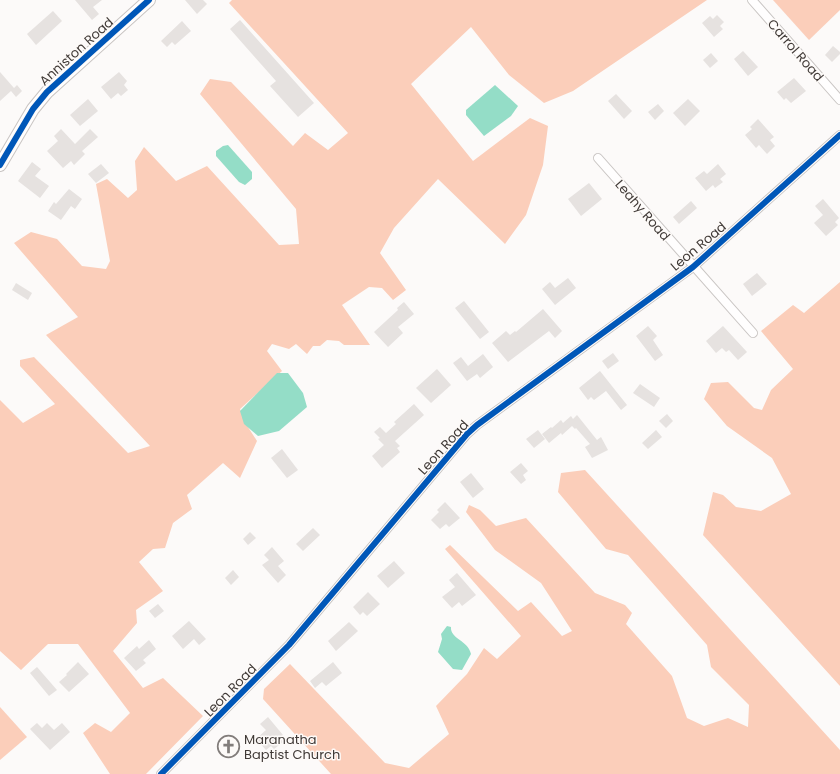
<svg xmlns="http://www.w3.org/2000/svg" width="840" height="774" font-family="Poppins,sans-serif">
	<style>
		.forest { fill: #fbceba }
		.water { fill: #94ddc7 }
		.building { fill: #e6e2e0 }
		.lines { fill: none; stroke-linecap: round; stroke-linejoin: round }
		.street-casing { stroke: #c9c5c3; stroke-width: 10 }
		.secondary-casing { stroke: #c9c5c3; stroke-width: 14 }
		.street { stroke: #fffefe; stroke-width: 8 }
		.secondary { stroke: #fffefe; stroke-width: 12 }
		.cycleway-casing { stroke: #fdfaf8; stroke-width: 8 }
		.cycleway { stroke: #0057b8; stroke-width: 6 }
		.labels { text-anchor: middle; stroke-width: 3; stroke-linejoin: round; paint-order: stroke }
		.street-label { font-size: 13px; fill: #403a37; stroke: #fdfaf8 }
		.poi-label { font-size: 13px; fill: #403a37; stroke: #fdfaf8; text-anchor: start }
	</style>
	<rect width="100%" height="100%" fill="#fcfaf9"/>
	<g class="forest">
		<path d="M232 0H707L573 91 544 103 509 75 471 27 411 84 473 161 530 118 548 126 543 165 526 215 505 244 438 179 394 228 380 253 406 290 393 300 382 288 369 287 342 305 370 345H344L339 341 327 340 320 346H313L307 354 296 344 289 349 272 344 267 351 282 371 240 409 246 424 257 441 240 478 223 463 187 495 192 509 173 523 165 548 153 549 139 562 163 591 136 610 137 623 113 651 143 688 163 678 203 716 146 774H110L83 733 95 723 111 732 130 713 78 644H48L21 670 0 651V400L23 423 55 404 20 366V360L34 357 128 453 150 446 46 335 78 317 14 243 31 232 57 239 82 266 106 269 110 261 96 184 107 179 128 198 137 190 135 161 144 147 176 181 207 166 279 245 299 244 296 209 200 94 210 79 231 82 293 146 305 133 328 150 348 133 229 3Z"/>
		<path d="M773 0H840V10L809 40Z"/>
		<path d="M840 282V686L703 535 713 492 723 495 736 507 761 511 791 494 772 458 727 426 704 399 711 383 728 382 754 408 762 410 771 390 793 369 761 331 793 305 804 313Z"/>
		<path d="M585 470 840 750V774H331L263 699 264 689 290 664 385 763 409 768 449 734 436 706 467 674 484 648 497 659 521 636 445 549 450 545 518 611 531 602 562 636 572 631 541 583 495 550 466 512 469 505 480 510 496 526 526 518 595 593 625 605 632 613 626 624 672 676 687 718 704 726 728 718 748 727 749 705 711 667 707 645 628 555 606 549 558 492 561 473Z"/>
		<path d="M0 707 27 737 0 760Z"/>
	</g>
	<g class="water">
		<path d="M495 85 518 106 511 116 484 136 466 115V110Z"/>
		<path d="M228 145 252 172V179L245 185 239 182 216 156V151L223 146Z"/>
		<path d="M277 373H288L303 393 307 407 279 431 258 436 244 424 240 411Z"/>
		<path d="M447 626 451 627C450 639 468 640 471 654L462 670 453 669 438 652 442 639 441 634Z"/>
	</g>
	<g class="building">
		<path d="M75 0H102L93 7 99 14 92 20Z"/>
		<path d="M185 0H203L207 4 197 14Z"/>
		<path d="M53 11 62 21 36 45 27 34Z"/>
		<path d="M717 15 724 22 720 26 723 29 714 37 702 23 710 16 713 19Z"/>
		<path d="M240 20 314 103 298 117 270 86 276 81 230 29Z"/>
		<path d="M182 21 191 31 175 45 172 42 167 47 161 41Z"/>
		<path d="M833 46 840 52V54L832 62 825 55Z"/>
		<path d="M743 51 758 67 748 76 734 59Z"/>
		<path d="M711 53 718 61 710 68 703 60Z"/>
		<path d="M0 72 14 88 17 85 22 91 16 97 11 91 0 101Z"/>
		<path d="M119 72 127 81 124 85 128 90 121 96 118 93 111 99 101 87Z"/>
		<path d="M794 78 806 91 791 103 786 98 784 100 777 92Z"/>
		<path d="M616 94 632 111 624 119 608 101Z"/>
		<path d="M88 99 98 111 80 126 70 115Z"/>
		<path d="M688 99 700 111 685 126 673 113Z"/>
		<path d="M658 104 664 111 655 120 648 112Z"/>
		<path d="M758 119 774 137 770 140 775 146 767 154 759 145 756 148 745 135 752 129 750 127Z"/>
		<path d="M61 129 75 144 90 129 98 137 82 151 85 154 74 165 71 161 63 168 47 151 58 141 54 136Z"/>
		<path d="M32 162 41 169 35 176 49 186 40 198 18 181Z"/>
		<path d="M101 164 109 173 96 183 88 174Z"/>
		<path d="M718 164 726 174 720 179 723 182 715 188 713 185 706 191 695 178 704 171 707 174Z"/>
		<path d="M589 183 602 199 581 216 568 199Z"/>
		<path d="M69 189 82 199 75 209 71 206 61 220 48 211 54 202 56 204Z"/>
		<path d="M823 199 839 218 835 222 838 225 826 236 814 223 823 215 815 206Z"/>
		<path d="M691 201 697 208 679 224 673 217Z"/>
		<path d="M757 273 767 284 752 296 743 284Z"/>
		<path d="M568 278 576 288 555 305 542 289 550 282 555 288Z"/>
		<path d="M16 283 32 293 28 300 12 290Z"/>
		<path d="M464 301 489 332 480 339 455 308Z"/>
		<path d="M404 302 414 314 398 327 403 333 388 347 374 332 398 310 397 308Z"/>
		<path d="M543 309 562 331 555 338 549 331 508 362 492 343 506 331 510 335 515 331 516 332Z"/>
		<path d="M648 326 657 336 653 340 663 355 655 361 636 336Z"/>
		<path d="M723 326 747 352 738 360 729 350 726 352 722 348 716 353 706 341Z"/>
		<path d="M613 353 619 361 608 369 602 361Z"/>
		<path d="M483 354 493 367 480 378 477 374 467 381 453 363 461 357 468 366Z"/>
		<path d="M437 369 451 385 431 403 416 388Z"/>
		<path d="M600 371 627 405 621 410 606 391 594 400 591 397 588 400 579 388Z"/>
		<path d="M640 384 660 398 654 407 633 393Z"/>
		<path d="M414 404 424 415 395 441 400 446 397 448 400 452 382 468 372 456 384 445 378 439 380 438 374 432 380 427 386 433 396 424 394 422Z"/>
		<path d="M667 414 673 421 666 428 659 421Z"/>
		<path d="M577 415 597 440 601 437 608 450 592 458 585 447 590 444 576 428 575 429 572 426 562 435 561 433 549 443 542 434 551 427 552 428 561 420 563 423 571 416 573 419Z"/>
		<path d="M538 430 545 439 534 448 526 439Z"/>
		<path d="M656 430 662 437 648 449 642 443Z"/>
		<path d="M282 449 298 470 287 478 271 458Z"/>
		<path d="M521 463 528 471 523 475 526 480 521 484 510 472Z"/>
		<path d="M471 473 484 489 473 498 460 482Z"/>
		<path d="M445 502 460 518 449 527 446 524 440 529 431 520 439 512 437 510Z"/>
		<path d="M313 528 320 535 303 551 296 544Z"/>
		<path d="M250 532 256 538 248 545 243 539Z"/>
		<path d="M272 547 284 561 278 566 286 575 278 583 262 565 269 560 264 555Z"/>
		<path d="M394 561 405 573 388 588 377 576Z"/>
		<path d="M233 570 239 577 231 585 225 578Z"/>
		<path d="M457 573 476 595 462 606 459 602 452 608 442 597 455 587 449 580Z"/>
		<path d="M368 592 380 604 367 616 363 612 360 615 353 607Z"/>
		<path d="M158 604 164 611 155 618 149 611Z"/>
		<path d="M189 621 206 639 199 645 194 639 183 649 172 636Z"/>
		<path d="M349 622 358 631 336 651 328 641Z"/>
		<path d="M149 640 156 649 143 660 146 663 136 671 124 658 137 646 139 649Z"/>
		<path d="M78 662 89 674 69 692 59 682 67 675 66 674Z"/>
		<path d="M333 662 342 673 326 686 322 682 315 688 310 681Z"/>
		<path d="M37 667 57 690 49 696 30 673Z"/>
		<path d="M268 717 283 735 280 738 283 742 274 749 271 746 266 750 256 739 266 730 260 724Z"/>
		<path d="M37 723 42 728 47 723 54 730 62 723 70 732 50 750 30 729Z"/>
	</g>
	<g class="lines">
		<defs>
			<g id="street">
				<path d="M752 0 840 100"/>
				<path d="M598 158 753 333"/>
				<path d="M161 774 289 645 467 434 477 425 693 267 840 135"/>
			</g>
			<path id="secondary" d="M0 165 33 109 47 92 149 0"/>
		</defs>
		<use href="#street" class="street-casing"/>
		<use href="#secondary" class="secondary-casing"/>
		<use href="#street" class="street"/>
		<use href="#secondary" class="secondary"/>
		<defs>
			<g id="cycleway">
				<path d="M0 165 33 109 47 92 149 0"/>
				<path d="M161 774 289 645 467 434 477 425 693 267 840 135"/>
			</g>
		</defs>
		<use href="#cycleway" class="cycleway-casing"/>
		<use href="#cycleway" class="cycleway"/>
	</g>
	<defs>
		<symbol id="church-ring" viewBox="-11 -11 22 22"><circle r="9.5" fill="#fdfaf8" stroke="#827d7b" stroke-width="1.5"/><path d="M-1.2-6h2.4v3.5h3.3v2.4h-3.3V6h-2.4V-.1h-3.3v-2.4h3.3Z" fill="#827d7b"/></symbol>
	</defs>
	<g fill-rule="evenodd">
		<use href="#church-ring" x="216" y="734" width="25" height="25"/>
	</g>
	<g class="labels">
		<g class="street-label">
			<text transform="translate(796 50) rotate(49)" y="5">Carrol Road</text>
			<text transform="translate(76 51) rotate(-42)" y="5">Anniston Road</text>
			<text transform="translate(643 210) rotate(49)" y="5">Leahy Road</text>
			<text transform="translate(698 246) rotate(-40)" y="5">Leon Road</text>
			<text transform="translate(443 447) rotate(-48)" y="5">Leon Road</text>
			<text transform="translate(230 690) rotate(-45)" y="5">Leon Road</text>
		</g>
		<g class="poi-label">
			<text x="244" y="744">Maranatha<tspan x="244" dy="15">Baptist Church</tspan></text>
		</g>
	</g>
</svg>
